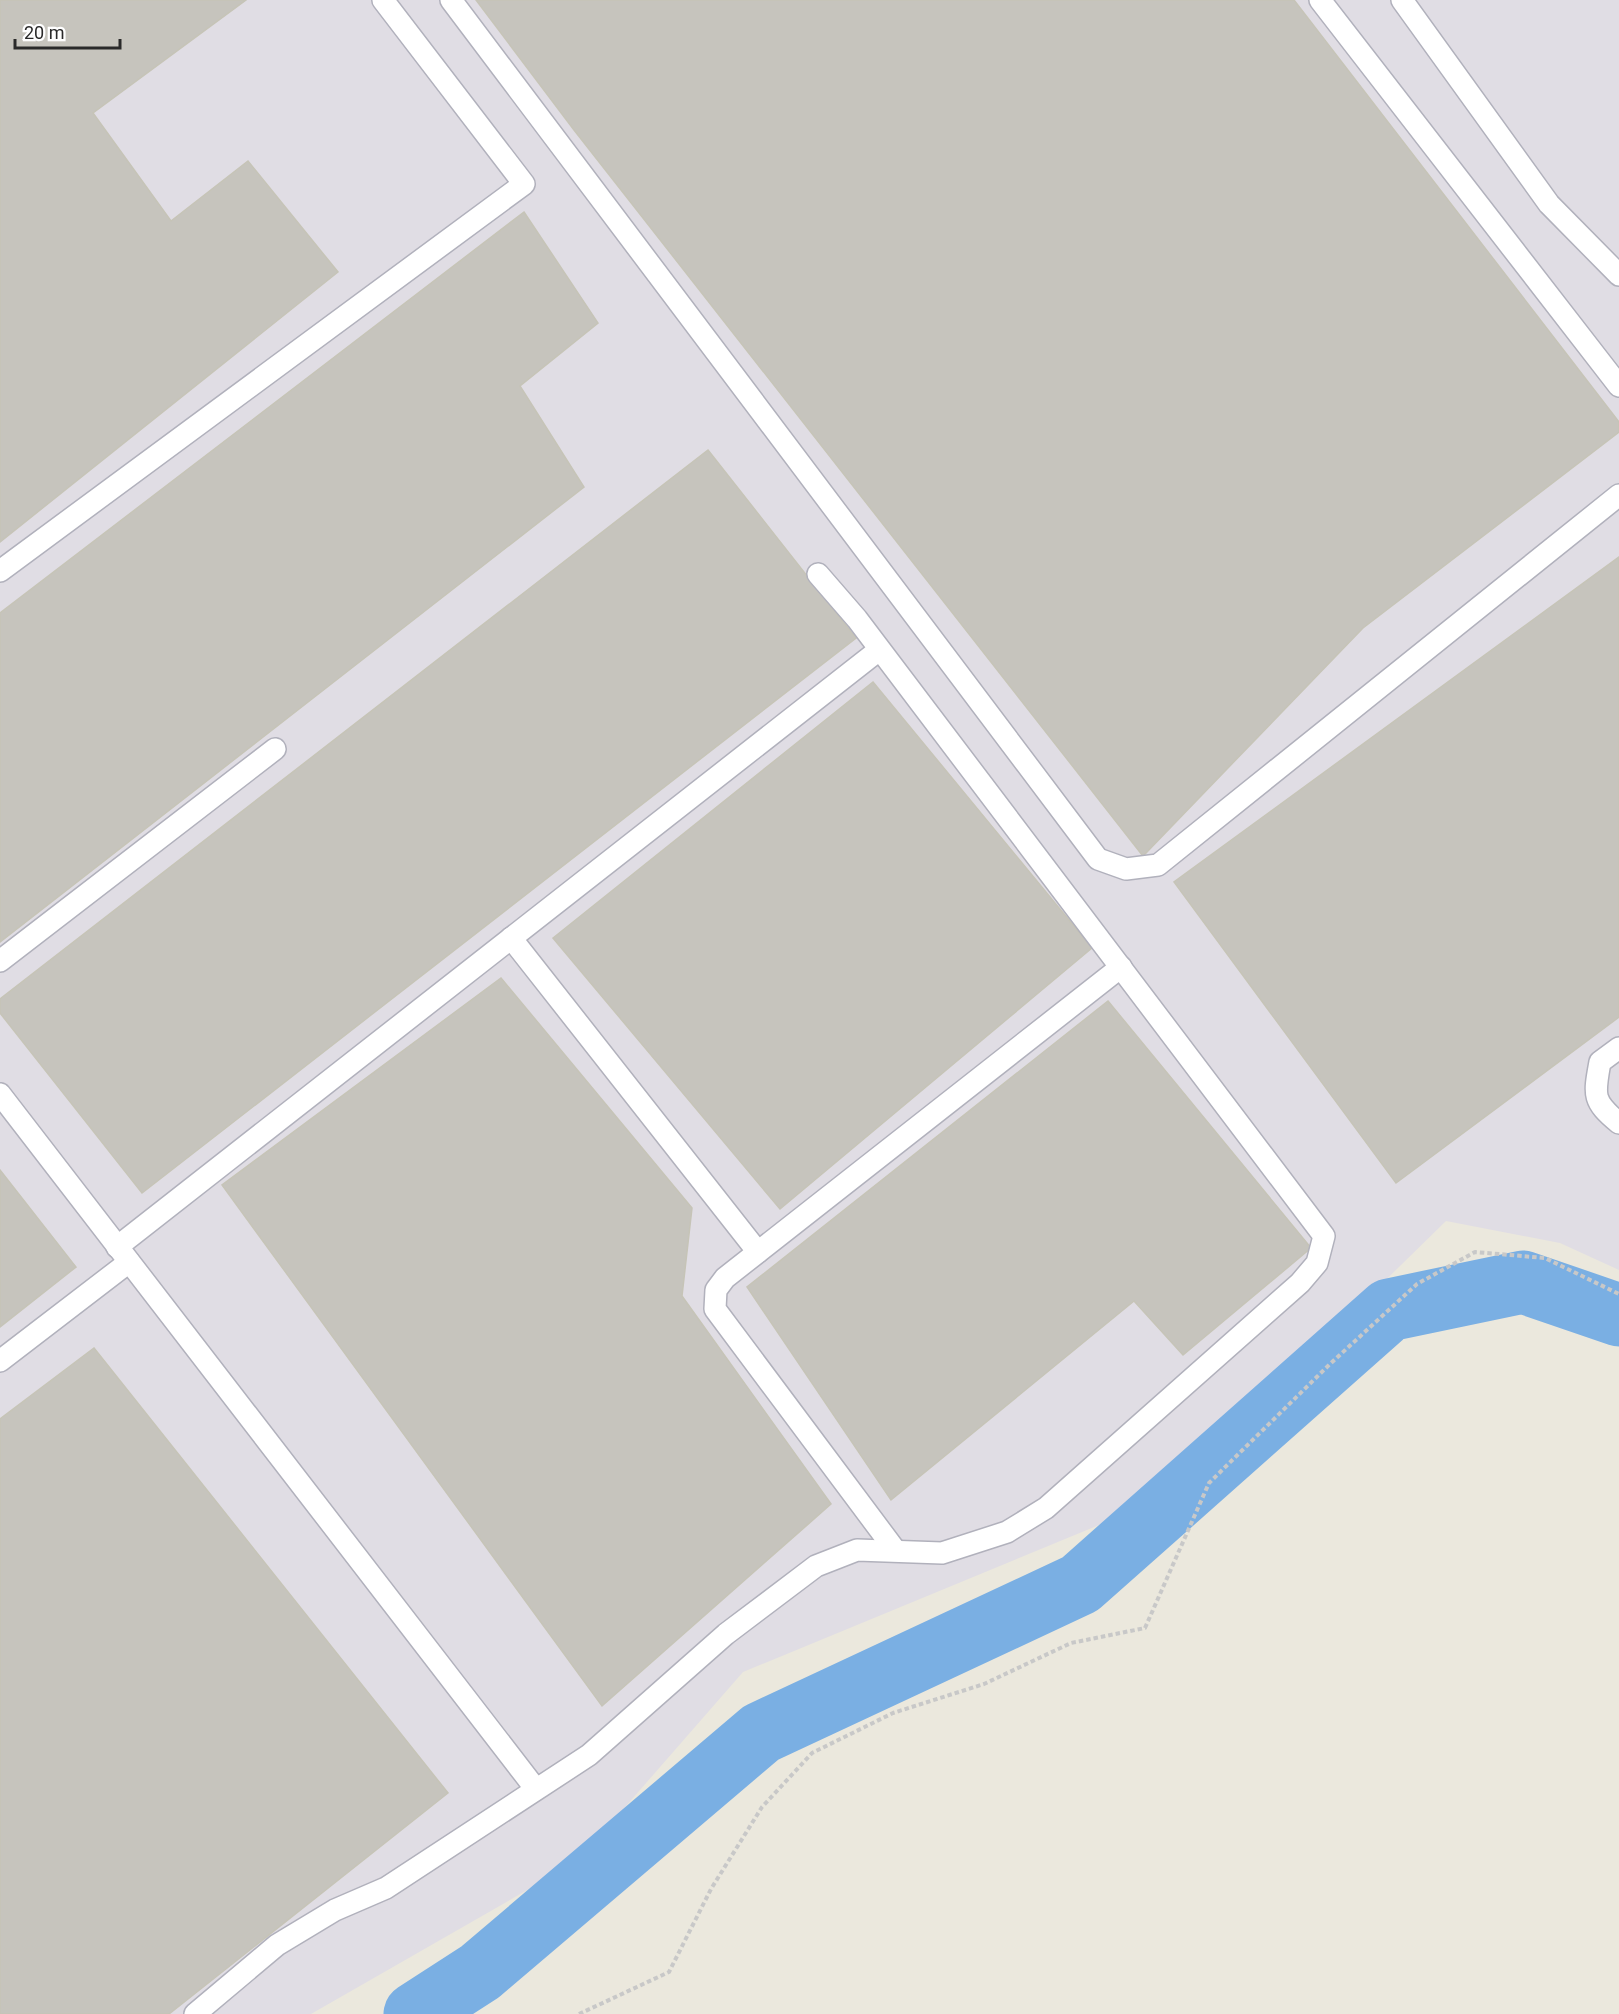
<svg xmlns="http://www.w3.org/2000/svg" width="1619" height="2014" font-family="Roboto,sans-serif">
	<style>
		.industrial { fill: #e0dde4 }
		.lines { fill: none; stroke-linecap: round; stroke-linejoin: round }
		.river { stroke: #7aafe3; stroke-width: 63 }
		.building { fill: #c6c4bd; stroke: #c6c4b7; stroke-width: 1.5 }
		.lane-casing { stroke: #b1b1bc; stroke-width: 24 }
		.path { stroke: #c8c8c8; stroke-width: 4; stroke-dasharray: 4.5 3; stroke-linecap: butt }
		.lane { stroke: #fff; stroke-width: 21 }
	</style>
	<rect width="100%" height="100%" fill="#ebe8dd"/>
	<path class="industrial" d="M0 0H1619V1270L1560 1243 1446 1221 1162 1499 743 1672 578 1861 311 2014H0Z"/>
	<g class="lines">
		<path class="river" d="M415 2014 480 1972 761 1733 1080 1584 1389 1310 1523 1282 1619 1315"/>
	</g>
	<g class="building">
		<path d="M0 0H246L93 113 171 221 248 161 338 272 0 542Z"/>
		<path d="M476 0H1294L1619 422V432L1363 628 1143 856 574 130Z"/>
		<path d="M524 212 598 323 520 386 584 487 0 942V613Z"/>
		<path d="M708 450 856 638 142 1193 0 1013V999Z"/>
		<path d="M1619 557V1017L1396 1183 1174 882Z"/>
		<path d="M873 682 1092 948 780 1209 553 938Z"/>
		<path d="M501 978 692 1208 682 1296 831 1504 602 1706 222 1185Z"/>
		<path d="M1108 1001 1311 1248 1183 1355 1134 1301 891 1500 747 1287Z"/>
		<path d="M0 1170 76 1267 0 1327Z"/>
		<path d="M94 1348 448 1793 169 2014H0V1419Z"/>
	</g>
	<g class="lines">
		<defs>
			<g id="lane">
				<path d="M451 0 1098 859 1126 869 1158 865 1619 495"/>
				<path d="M1320 0 1619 386"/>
				<path d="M1402 0 1549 204 1619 275"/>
				<path d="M0 571 524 184 383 0"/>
				<path d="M511 938 758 1252"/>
				<path d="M0 961 275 749"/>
				<path d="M1619 1048 1600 1062C1594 1095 1592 1101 1619 1123"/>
				<path d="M0 1094 535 1788"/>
				<path d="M117 1247 879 650"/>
				<path d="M0 1361 129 1262"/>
				<path d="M895 1550 715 1309 716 1290 725 1278 1121 967"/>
				<path d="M195 2014 277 1945 335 1910 386 1888 589 1755 726 1634 816 1566 857 1550 942 1553 1007 1532 1046 1508 1300 1283 1317 1263 1324 1236 857 619 818 574"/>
			</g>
		</defs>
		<use href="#lane" class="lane-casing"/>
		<path class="path" d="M579 2014 669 1972 711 1889 762 1807 812 1753 893 1713 984 1684 1071 1643 1145 1628 1209 1483 1330 1364 1417 1284 1475 1252 1545 1258 1619 1294"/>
		<use href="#lane" class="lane"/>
	</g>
	<path d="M15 39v9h105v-9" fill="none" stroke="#2a2a2a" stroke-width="3"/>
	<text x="24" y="39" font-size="18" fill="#2a2a2a" stroke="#ffffff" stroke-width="4.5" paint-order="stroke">20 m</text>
</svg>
